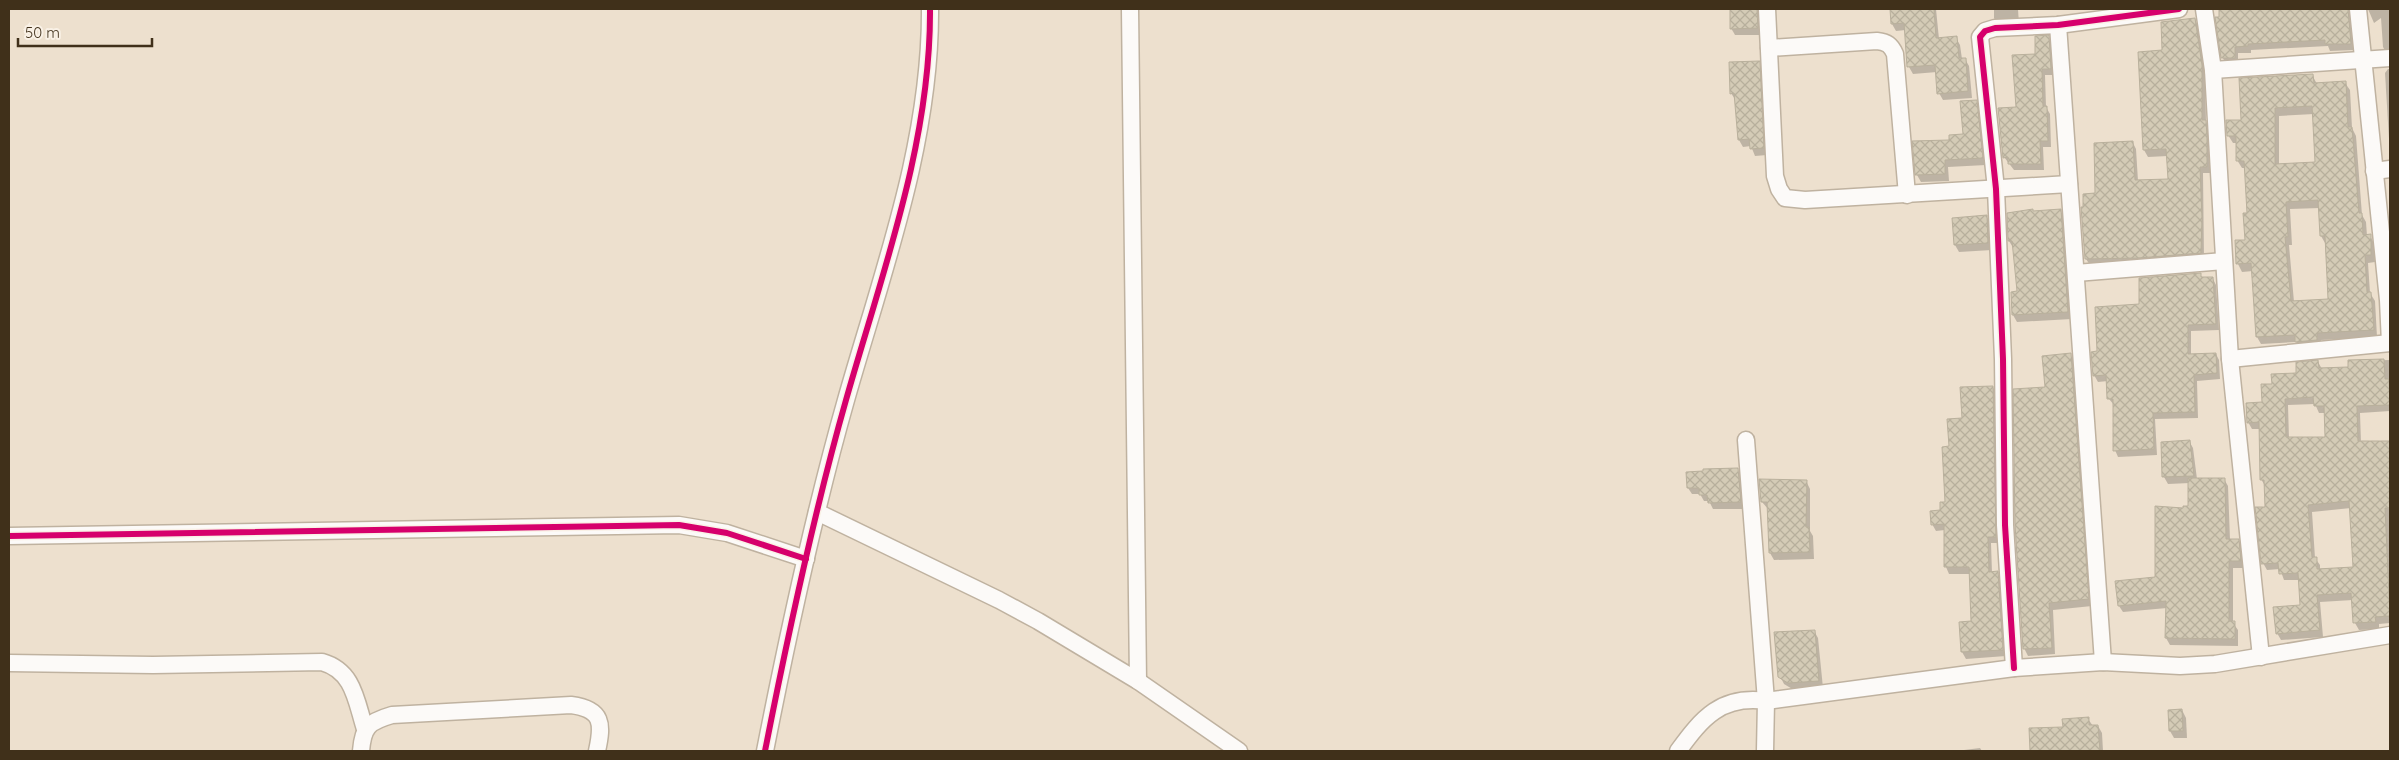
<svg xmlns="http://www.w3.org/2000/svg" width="2399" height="760" font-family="Quicksand,sans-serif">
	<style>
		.shadow { fill: #0003; fill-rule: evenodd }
		.building { fill: url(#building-cross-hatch); stroke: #b9b09c; fill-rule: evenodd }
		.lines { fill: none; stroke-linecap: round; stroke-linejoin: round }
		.street-casing { stroke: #bfb2a0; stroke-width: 19 }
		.street { stroke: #fcfaf8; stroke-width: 16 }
		.cycleway-casing { stroke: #f9f1e6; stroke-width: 9 }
		.cycleway { stroke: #d6006c; stroke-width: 6 }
	</style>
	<defs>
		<pattern id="building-cross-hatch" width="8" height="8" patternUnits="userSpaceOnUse" patternTransform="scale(1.25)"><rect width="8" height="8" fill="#d4cbb6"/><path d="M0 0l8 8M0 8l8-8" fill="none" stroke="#b7af9c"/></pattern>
	</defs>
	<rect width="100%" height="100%" fill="#ede0ce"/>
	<g class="shadow">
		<path d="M1730 9H1758L1761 12V35H1735L1731 28Z"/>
		<path d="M1891 9H1936L1939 39 1956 38 1960 45 1962 59H1965L1969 66 1972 98 1943 100 1939 93 1937 72 1913 74 1909 67 1906 30 1896 31 1892 24Z"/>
		<path d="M1994 9H2018L2019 24 1998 25 1994 18Z"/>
		<path d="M2220 9H2355L2354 50 2330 51 2328 46 2251 50V53H2238V64L2226 65 2223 58Z"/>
		<path d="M2368 9H2390V54H2387L2383 47 2381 18 2374 23Z"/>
		<path d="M2195 19 2198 26 2205 73 2206 122 2209 128 2210 143V173H2203L2204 259 2090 265 2086 259 2096 195 2133 143 2136 149 2138 181 2170 180 2168 156 2148 157 2144 150 2139 53 2164 51Z"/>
		<path d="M2048 37 2052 43 2054 75H2045L2046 107 2050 114 2051 147H2043L2044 170H2014L2004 157 2017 108 2037 55Z"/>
		<path d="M1759 63 1763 70 1767 155 1755 156 1751 146 1743 147 1739 140 1736 101 1731 93Z"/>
		<path d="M2388 69H2390V156L2385 73Z"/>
		<path d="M2312 75 2317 84 2345 83 2350 90 2352 128 2356 136 2362 215 2366 222 2367 236H2370L2374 243 2375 262 2368 263 2370 293 2375 301 2377 337 2321 340V348L2301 350 2296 342 2261 344 2257 337 2253 271 2242 272 2238 264 2236 241H2246L2248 214 2245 168H2242L2237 160V143H2233L2228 135 2242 121ZM2314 114 2317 163 2279 166V116ZM2320 208 2321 236 2325 243 2329 300 2294 302 2289 245H2292L2290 209Z"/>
		<path d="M1976 101 1980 109 1986 165 1948 167 1949 181 1921 182 1917 175 1950 142 1964 135Z"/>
		<path d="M2060 210 2064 217 2072 319 2017 322 2013 315 2012 293 2018 292 2014 249 2009 241 2033 212Z"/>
		<path d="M1986 216 1991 223 1992 250 1959 252 1955 245Z"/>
		<path d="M2200 274 2203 279H2213L2216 285 2219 330 2191 331V355L2216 354 2219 360 2220 379 2197 381 2198 418 2155 419 2157 455 2118 457 2115 450 2114 405 2109 399 2108 381 2098 382 2094 375 2099 352 2140 305Z"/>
		<path d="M2070 355 2075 362 2092 606 2053 610 2055 654 2028 656 2024 648 2046 388Z"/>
		<path d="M2390 360V411L2360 413 2361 443 2390 442V623L2379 624V629L2359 630 2355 623 2353 600 2320 602 2323 637 2281 640 2277 633 2301 606 2300 580H2284L2280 569 2267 570 2263 563 2267 508 2265 486 2261 479V429H2252L2248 422 2263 403 2273 385 2318 362 2322 369 2349 368V361ZM2315 404 2319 413H2326V438L2289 439 2288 405ZM2351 508 2355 568 2320 570V565L2315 558 2312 512Z"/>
		<path d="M1993 387 1996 394 1999 543H1991L1992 573H1997L2001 579 2006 656 1966 659 1962 652 1972 622 1971 574H1949L1946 567 1945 530 1936 531 1932 524 1946 503 1950 447 1963 419Z"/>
		<path d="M2189 441 2193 448 2197 479H2224L2228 486 2230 540H2238L2242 547 2244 568H2233V623L2238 630V646L2170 645 2166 638 2167 608 2123 612 2119 606 2156 578 2185 509 2190 507V483L2168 484 2164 477Z"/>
		<path d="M1737 470 1741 476 1744 509H1713L1709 501H1704L1700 494H1692L1688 488Z"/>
		<path d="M1806 481 1810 489V531L1813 536 1814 559 1774 560 1770 553 1768 509 1762 502Z"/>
		<path d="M1814 631 1818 638 1823 688 1794 690 1784 684 1780 676Z"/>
		<path d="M2182 710 2186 718 2187 738H2174L2170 731Z"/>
		<path d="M2088 719 2093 726H2098L2102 733 2103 751H2031L2030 729 2064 728Z"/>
		<path d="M1980 748 1982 751H1965L1964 750Z"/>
	</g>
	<g class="building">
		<path d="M1730 9H1757L1758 28 1730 29Z"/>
		<path d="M1890 9H1934L1936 38 1957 36 1959 58H1966L1968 91 1937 94 1935 65 1907 67 1904 23 1891 24Z"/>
		<path d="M2219 9H2348L2351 44H2325V40L2248 44V46L2235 47V58H2221L2215 17H2219Z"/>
		<path d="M2195 18 2202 65V120H2206L2207 136V167H2200L2202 218 2201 253 2138 258 2085 259 2081 207H2083V194L2095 193 2094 143 2133 141 2135 180 2168 179 2166 149 2143 150 2138 52 2162 50 2161 22Z"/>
		<path d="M2049 35 2051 69H2042L2043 106H2047L2048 141H2040L2041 164H2008V157L2003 158 1998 108 2016 107 2012 55 2035 54V36Z"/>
		<path d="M1760 61 1764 148 1750 149 1749 139 1738 140 1734 93 1730 94 1729 62Z"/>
		<path d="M2313 74 2314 83 2346 81 2348 127H2352L2359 213H2362L2363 235 2371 234V255H2365L2367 292H2371L2374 330 2317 333V340L2295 342V335L2256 337 2251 263 2236 264 2235 240H2245L2243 213H2247L2244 161H2236V136H2227L2226 120H2241L2239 78ZM2312 106 2315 162 2275 164V108ZM2318 200 2320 236H2325L2328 299 2291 301 2285 237H2288L2286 202Z"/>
		<path d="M1977 100 1983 158 1945 160V174L1915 175 1912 141 1949 140V135L1963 134 1960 101Z"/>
		<path d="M2033 209V211L2061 209 2068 312 2012 315 2011 292 2017 291 2012 241H2008L2007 213Z"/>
		<path d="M1987 215 1988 243 1954 245 1952 218Z"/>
		<path d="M2201 273V277H2213L2216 324 2188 325V354L2216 353 2217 373 2194 375 2195 412 2153 413 2154 449 2113 451V399H2107L2106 375 2093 376 2091 352 2097 351 2095 307 2139 304V278Z"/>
		<path d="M2071 353 2089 599 2049 603 2052 648 2023 649 2015 525 2013 389 2045 387 2042 356Z"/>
		<path d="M2384 359 2385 379H2389L2390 405 2357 406 2358 441H2390V508H2385L2390 616 2375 617 2376 622 2353 623 2351 593 2317 595 2320 630 2276 634 2273 607 2300 605 2298 573 2279 574 2278 563 2261 564 2255 507H2265L2264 480H2260L2259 422 2247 423 2246 403 2262 402 2261 384H2272L2271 374 2296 373V362L2318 360 2319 368 2348 367V360ZM2313 397 2314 406H2324L2325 437H2286L2285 399ZM2349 501 2353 567 2317 569V557H2312L2308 505Z"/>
		<path d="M1993 386 1996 537H1988L1989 572 1998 571 2003 650 1961 652 1959 622 1971 621 1969 567H1944V524L1931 525 1930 511 1940 510V502H1945L1942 447 1949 446 1947 419 1962 418 1960 387Z"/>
		<path d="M2190 440 2194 476 2162 477 2161 442Z"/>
		<path d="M1738 468 1741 502 1708 503 1707 495H1699V488H1687L1686 472 1703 471V469Z"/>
		<path d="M2188 478H2225L2226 539H2239L2241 561H2229V621H2235V639L2165 638 2166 601 2118 606 2115 581 2155 577V506L2183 508V506H2188Z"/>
		<path d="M1759 479 1807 480 1806 527H1809L1810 552 1769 553 1767 502H1761Z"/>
		<path d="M1815 630 1819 681 1788 683 1778 677 1774 632Z"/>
		<path d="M2182 709 2183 731H2169L2168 710Z"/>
		<path d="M2089 717V725H2098L2100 751H2030L2029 728 2063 727 2062 719Z"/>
	</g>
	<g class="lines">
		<defs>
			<g id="street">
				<path d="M1130 9 1138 681"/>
				<path d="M1767 9 1775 176 1779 189 1785 198 1805 200 2069 184"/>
				<path d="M2204 9 2213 70 2230 359 2261 657"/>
				<path d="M2358 9 2388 300 2390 343"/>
				<path d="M2058 25 2103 662"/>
				<path d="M1769 48 1877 41C1887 42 1891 45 1895 54L1907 195"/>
				<path d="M2213 70 2390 58"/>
				<path d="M2374 171 2390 169"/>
				<path d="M2076 273 2224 261"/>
				<path d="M2230 359 2390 343"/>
				<path d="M1746 440 1766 701 1765 751"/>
				<path d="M817 512 999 600 1038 621 1138 681 1239 751"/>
				<path d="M9 536 679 525 727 533 806 559"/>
				<path d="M9 663 153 665 322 662C354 671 356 701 365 729"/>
				<path d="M2014 668 2005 525 2003 359 1996 189 1980 37 1985 31 1995 28 2058 25 2179 9"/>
				<path d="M361 751C363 727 368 722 392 715L571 705C603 709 603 724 597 751"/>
				<path d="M765 751C788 634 813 516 846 400 882 273 931 143 930 9"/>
				<path d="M1678 751C1702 718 1721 695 1766 701L2014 668 2103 662 2180 666 2215 664 2390 635"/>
			</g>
		</defs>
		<use href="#street" class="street-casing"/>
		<use href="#street" class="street"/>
		<defs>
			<g id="cycleway">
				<path d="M9 536 679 525 727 533 806 559"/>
				<path d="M2014 668 2005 525 2003 359 1996 189 1980 37 1985 31 1995 28 2058 25 2179 9"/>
				<path d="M765 751C788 634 813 516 846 400 882 273 931 143 930 9"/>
			</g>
		</defs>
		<use href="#cycleway" class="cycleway-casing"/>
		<use href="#cycleway" class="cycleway"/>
	</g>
	<rect width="2399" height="760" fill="none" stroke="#40301a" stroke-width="20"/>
	<path d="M18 38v8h134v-8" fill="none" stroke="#40301a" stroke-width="2.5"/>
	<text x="25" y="38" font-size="15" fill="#40301a" stroke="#f9f1e6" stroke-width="4" paint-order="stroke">50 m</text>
</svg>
